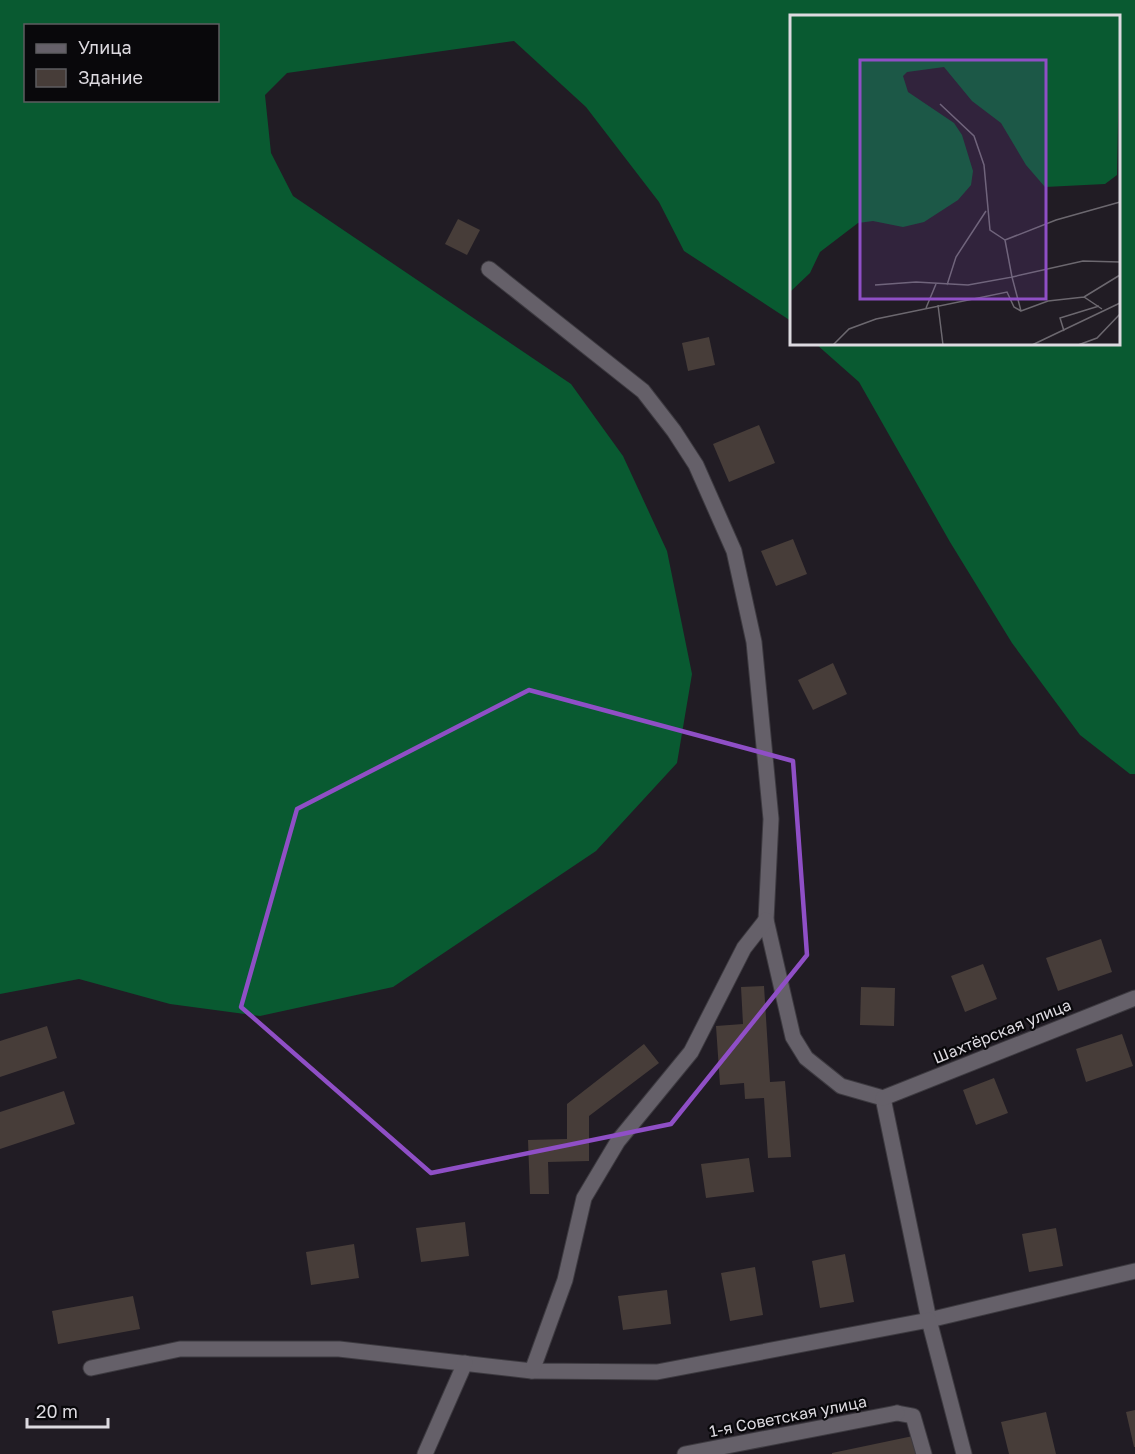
<svg xmlns="http://www.w3.org/2000/svg" width="1135" height="1454" font-family="'Golos Text',sans-serif">
	<style>
		.forest { fill: #095a31; fill-rule: evenodd }
		.building { fill: #473d39 }
		.lines { fill: none; stroke-linecap: round; stroke-linejoin: round }
		.service-casing { stroke: #3d3a40; stroke-width: 17 }
		.minor-casing { stroke: #3d3a40; stroke-width: 17 }
		.service { stroke: #656069; stroke-width: 15 }
		.minor { stroke: #656069; stroke-width: 15 }
		.marked { fill: none; stroke: #8f4fc6; stroke-width: 4.5; stroke-linejoin: round }
		.labels { text-anchor: middle; stroke-width: 4.5; stroke-linejoin: round; paint-order: stroke }
		.street-label { font-size: 16px; fill: #dddae0; stroke: #09080b }
		.inset-road { fill: none; stroke: #6c686f; stroke-width: 1.5 }
		.view { fill: #8f4fc6; fill-opacity: 0.15; stroke: #8f4fc6; stroke-width: 3 }
		.inset-edge { fill: none; stroke: #dddae0; stroke-width: 3 }
	</style>
	<rect width="100%" height="100%" fill="#211c24"/>
	<path class="forest" d="M0 0H1135V774H1130L1080 735 1012 643 950 542 859 382 816 344H1118V16H792L791 321 684 251 659 202 586 107 514 41 287 73 265 95 271 153 293 196 571 384 623 456 667 551 692 674 677 763 596 851 393 987 260 1016 170 1004 79 979 0 994ZM26 26H218V100H26Z"/>
	<g class="building">
		<path d="M458 219 480 230 467 255 445 244Z"/>
		<path d="M709 337 715 365 688 371 682 343Z"/>
		<path d="M759 425 775 463 729 482 713 444Z"/>
		<path d="M793 539 807 574 776 586 761 551Z"/>
		<path d="M833 663 847 694 813 710 798 680Z"/>
		<path d="M1101 939 1112 972 1058 991 1046 958Z"/>
		<path d="M983 964 997 999 965 1012 951 976Z"/>
		<path d="M764 986 770 1082 785 1081 791 1157 768 1158 764 1098 745 1099 744 1083 720 1085 716 1026 743 1024 741 987Z"/>
		<path d="M861 987 895 988 894 1026 860 1025Z"/>
		<path d="M47 1026 57 1058 0 1077V1041Z"/>
		<path d="M1122 1034 1133 1066 1086 1082 1076 1049Z"/>
		<path d="M644 1044 659 1063 589 1116V1161L548 1162 549 1194H530L528 1140 567 1139V1104Z"/>
		<path d="M994 1078 1008 1113 976 1125 963 1090Z"/>
		<path d="M64 1091 75 1124 0 1149V1112Z"/>
		<path d="M749 1158 754 1192 706 1198 701 1164Z"/>
		<path d="M465 1222 469 1256 421 1262 416 1228Z"/>
		<path d="M1056 1228 1063 1266 1029 1272 1022 1234Z"/>
		<path d="M354 1244 359 1278 311 1285 306 1252Z"/>
		<path d="M845 1254 854 1302 820 1308 812 1261Z"/>
		<path d="M755 1267 763 1315 730 1321 721 1273Z"/>
		<path d="M667 1290 671 1324 623 1330 618 1296Z"/>
		<path d="M133 1296 140 1329 58 1344 52 1311Z"/>
		<path d="M1135 1410V1447H1134L1126 1412Z"/>
		<path d="M1046 1412 1056 1454H1009L1001 1422Z"/>
		<path d="M913 1436 916 1454H832V1453Z"/>
	</g>
	<g class="lines">
		<defs>
			<g id="service">
				<path d="M489 269 643 391 674 431 696 465 734 551 754 642 771 819 766 920 793 1037 806 1058 841 1086 883 1098 929 1320 1135 1271"/>
				<path d="M91 1368 180 1349H339L532 1371 657 1372 929 1320 964 1454"/>
				<path d="M532 1371 565 1280 584 1198 618 1141 691 1052 744 948 766 920"/>
				<path d="M897 1413 913 1416 924 1454"/>
				<path d="M425 1454 465 1363"/>
			</g>
			<g id="minor">
				<path d="M883 1098 1135 998"/>
				<path d="M685 1454 897 1413"/>
			</g>
		</defs>
		<use href="#service" class="service-casing"/>
		<use href="#minor" class="minor-casing"/>
		<use href="#service" class="service"/>
		<use href="#minor" class="minor"/>
	</g>
	<path class="marked" d="M529 690 793 761 807 955 671 1124 431 1173 241 1007 297 809Z"/>
	<g class="labels">
		<g class="street-label">
			<text transform="translate(1002 1031) rotate(-22)" y="6">Шахтёрская улица</text>
			<text transform="translate(788 1416) rotate(-11)" y="6">1-я Советская улица</text>
		</g>
	</g>
	<g transform="translate(790 15)">
		<rect width="330" height="330" fill="#211c24"/>
		<path d="M0 0H330L327 160 315 169 255 172 236 150 211 108 182 86 154 52 117 57 113 61 118 77 164 108 172 120 183 156 181 170 168 185 134 207 113 212 83 206 68 208 30 237 20 258 0 277Z" fill="#095a31"/>
		<path class="inset-road" d="M150 89 184 121 194 150 200 215 215 225M215 225 222 262 293 246 330 247M215 225 266 205 330 187M85 270 126 267 178 270 222 262 231 296 258 286 294 282 312 294M157 270 166 242 196 196M294 282 330 260M148 290 153 330M136 293 146 269M274 316 270 303 309 291M43 330 59 314 86 304 217 277 224 292 231 296M242 330 330 288M288 330 307 323 330 299"/>
		<path class="view" d="M70 45H256V284H70Z"/>
		<rect width="330" height="330" class="inset-edge"/>
	</g>
	<rect x="24" y="24" width="195" height="78" fill="#09080b" stroke="#5e5c60" stroke-width="1.5"/>
	<rect x="36" y="44" width="30" height="9" fill="#656069" stroke="#5e5c60" stroke-width="1.5"/>
	<text x="78" y="54" font-size="18" fill="#dddae0">Улица</text>
	<rect x="36" y="69" width="30" height="18" fill="#473d39" stroke="#5e5c60" stroke-width="1.5"/>
	<text x="78" y="84" font-size="18" fill="#dddae0">Здание</text>
	<path d="M27 1418v9h81v-9" fill="none" stroke="#dddae0" stroke-width="3"/>
	<text x="36" y="1418" font-size="18" fill="#dddae0" stroke="#09080b" stroke-width="4.5" paint-order="stroke">20 m</text>
</svg>
